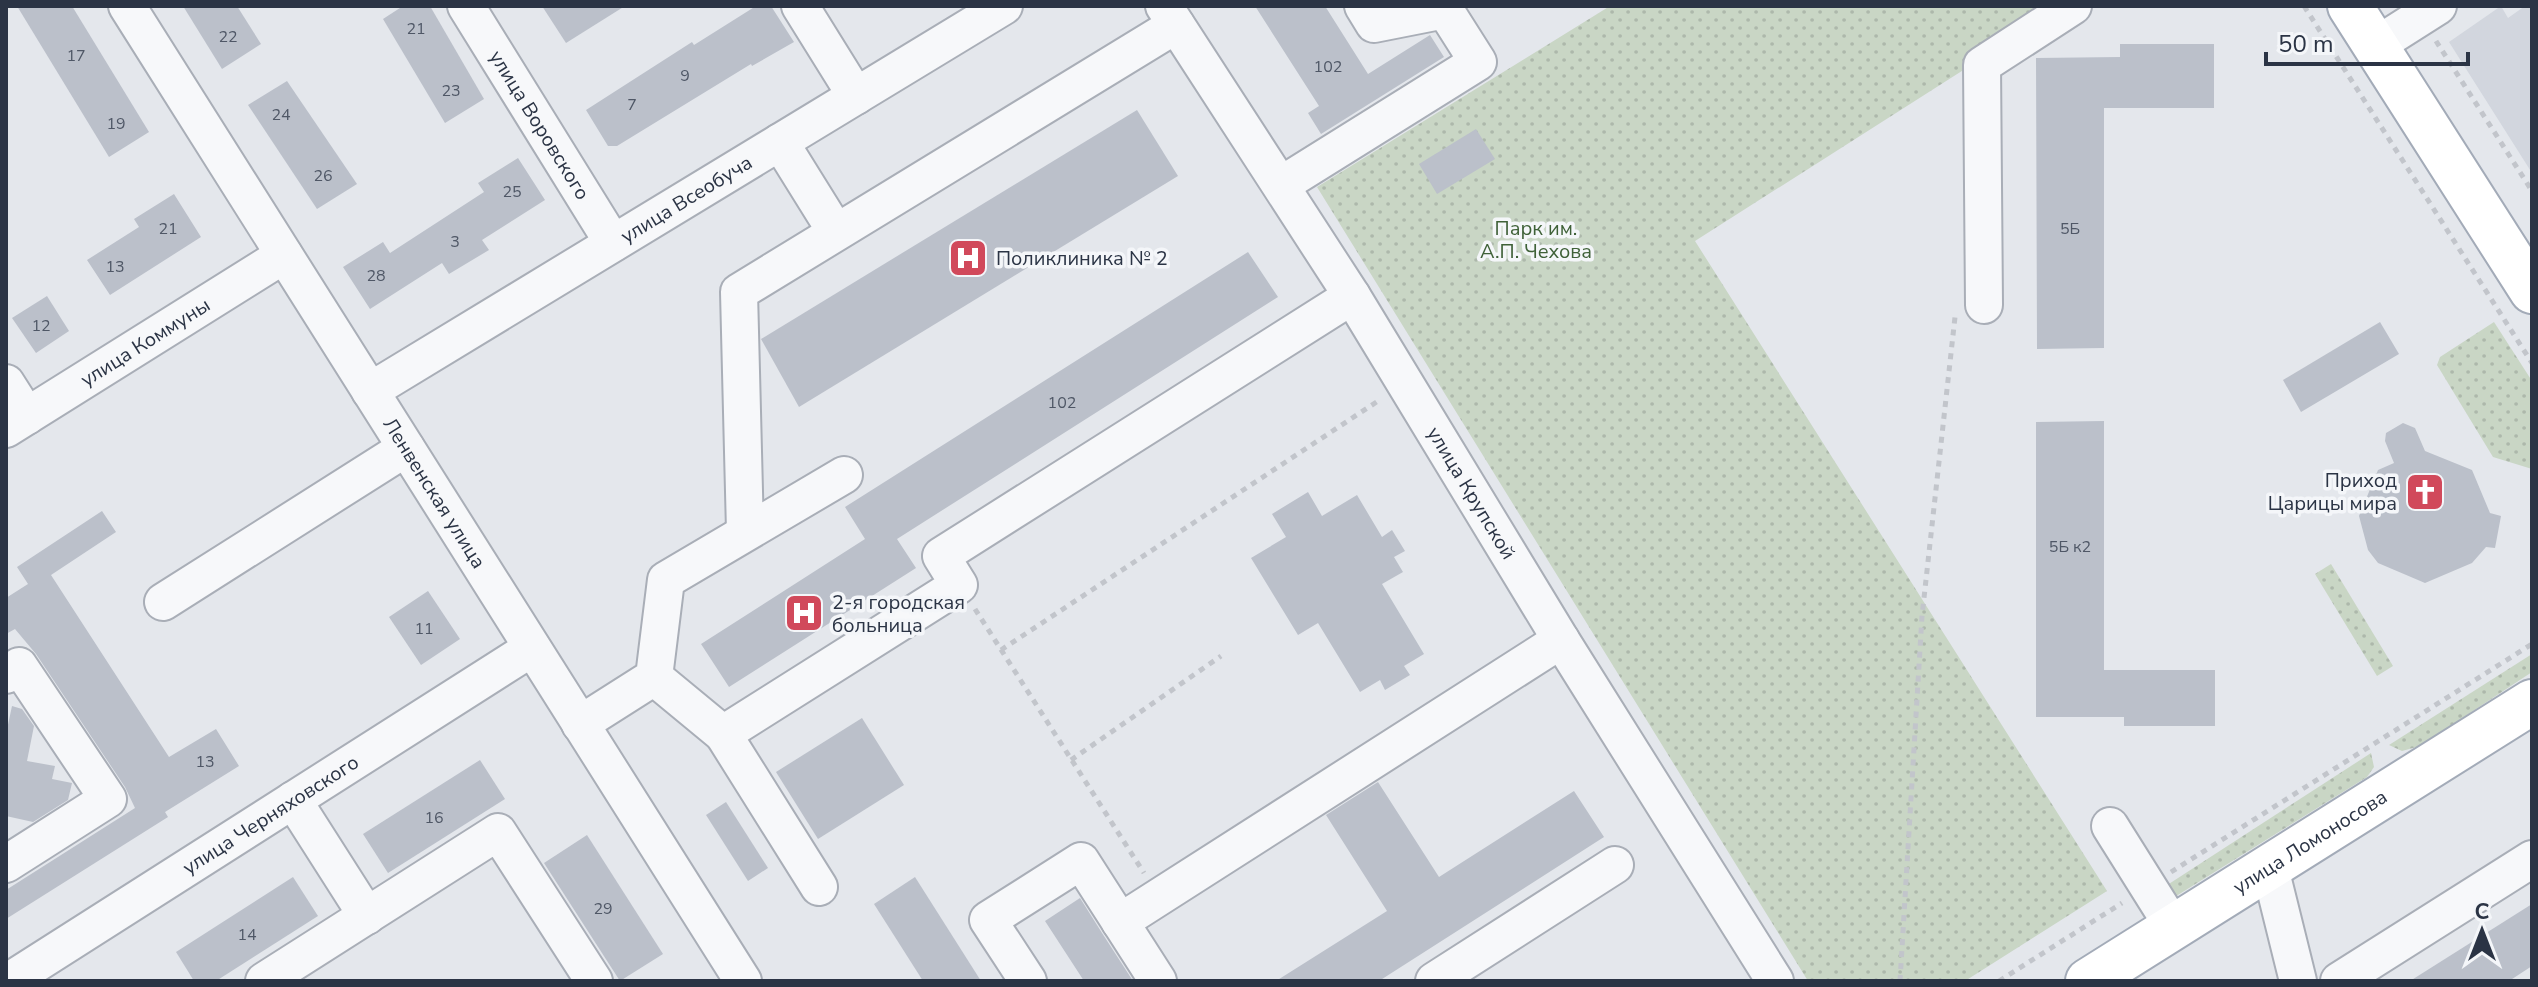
<svg xmlns="http://www.w3.org/2000/svg" width="2538" height="987" font-family="'Nunito Sans',sans-serif">
	<style>
		.built { fill: #d2d6de }
		.grass { fill: url(#grass-dots) }
		.building { fill: #bbc0ca }
		.lines { fill: none; stroke-linecap: round; stroke-linejoin: round }
		.minor-casing { stroke: #a9aeb7; stroke-width: 40 }
		.major-casing { stroke: #a3abb8; stroke-width: 48 }
		.path { stroke: #c2c5cb; stroke-width: 5; stroke-dasharray: 6 6; stroke-linecap: butt }
		.minor { stroke: #f7f8fa; stroke-width: 36 }
		.major { stroke: #fff; stroke-width: 44 }
		.labels { text-anchor: middle; stroke-width: 7; stroke-linejoin: round; paint-order: stroke }
		.number-label { font-size: 16px; fill: #4f5766 }
		.street-label { font-size: 20px; fill: #2b3445; stroke: #f4f6f9 }
		.park-label { font-size: 20px; fill: #3f6138; stroke: #f4f6f9 }
		.poi-label { font-size: 20px; fill: #2b3445; stroke: #f4f6f9; text-anchor: start }
	</style>
	<defs>
		<pattern id="grass-dots" width="8" height="8" patternUnits="userSpaceOnUse" patternTransform="scale(2)"><rect width="8" height="8" fill="#c9d6c5"/><path d="M2 2h.1M6 6h.1" fill="none" stroke="#adb8ab" stroke-width="1.8" stroke-linecap="round"/></pattern>
	</defs>
	<rect width="100%" height="100%" fill="#e4e7ec"/>
	<path class="built" d="M2501 6 2508 18 2525 6H2532V173L2449 42Z"/>
	<g class="grass">
		<path d="M1610 6H2064L1695 241 2107 891 1965 981H1808L1317 187Z"/>
		<path d="M2494 322 2532 381V469L2493 457 2437 365 2440 357Z"/>
		<path d="M2331 564 2393 666 2377 676 2315 574Z"/>
		<path d="M2532 654V672L2420 746 2402 751 2389 745Z"/>
		<path d="M2371 753 2374 767 2367 777 2149 913 2141 902Z"/>
	</g>
	<g class="building">
		<path d="M17 6H72L149 132 109 157Z"/>
		<path d="M183 6H237L261 44 222 69Z"/>
		<path d="M403 6H430L484 99 445 123 383 19Z"/>
		<path d="M542 6H625L566 43Z"/>
		<path d="M756 6H771L794 42 752 66 751 64 617 146H608L586 110 692 42 694 45Z"/>
		<path d="M1255 6H1325L1368 74 1430 35 1444 57 1321 134 1308 113 1319 106Z"/>
		<path d="M2120 44H2214V108H2104V348L2037 349 2036 58 2120 57Z"/>
		<path d="M287 81 357 184 317 209 248 105Z"/>
		<path d="M1137 110 1178 176 799 407 761 339Z"/>
		<path d="M1476 129 1495 159 1437 194 1419 164Z"/>
		<path d="M518 158 545 200 482 240 489 250 449 274 442 263 370 309 343 267 383 242 390 253 484 192 478 183Z"/>
		<path d="M174 194 201 237 110 295 87 260 139 227 134 219Z"/>
		<path d="M1248 252 1278 297 897 539 916 568 729 687 701 644 865 539 845 507Z"/>
		<path d="M47 296 69 331 36 353 12 318Z"/>
		<path d="M2380 322 2399 354 2301 412 2283 380Z"/>
		<path d="M2104 421V670H2215V726H2124V717H2036V422Z"/>
		<path d="M2403 423 2415 428 2425 451 2472 470 2490 513 2501 516 2495 548 2486 547 2472 563 2425 583 2378 563 2368 550 2359 516 2378 470 2394 463 2385 441 2386 433Z"/>
		<path d="M1308 492 1322 516 1357 495 1382 537 1392 530 1405 551 1394 557 1403 572 1382 584 1424 654 1404 666 1410 675 1385 690 1380 680 1360 692 1318 623 1298 635 1251 558 1286 537 1272 514Z"/>
		<path d="M102 511 116 532 51 575 169 757 216 729 239 766 165 812 168 817 6 919V890L135 808 125 787 36 654 15 629 6 634V598L28 584 17 567Z"/>
		<path d="M428 591 460 639 421 665 389 617Z"/>
		<path d="M12 706 22 709 34 726 27 761 55 766 52 779 72 783 68 800 33 822 6 816V734Z"/>
		<path d="M862 718 904 785 818 839 776 772Z"/>
		<path d="M480 760 505 799 388 873 363 834Z"/>
		<path d="M1378 782 1439 877 1574 791 1604 837 1379 981H1276L1387 911 1326 815Z"/>
		<path d="M726 802 768 868 748 881 706 815Z"/>
		<path d="M587 835 663 954 620 981 544 863Z"/>
		<path d="M293 877 318 916 216 981H194L176 952Z"/>
		<path d="M915 877 981 981H923L874 904Z"/>
		<path d="M1080 898 1102 933 1133 981H1084L1045 921Z"/>
		<path d="M2532 904V966L2509 981H2410Z"/>
	</g>
	<g class="lines">
		<defs>
			<g id="minor">
				<path id="s1" d="M127 6 743 981"/>
				<path id="s2" d="M466 6 613 243"/>
				<path d="M800 6 856 96"/>
				<path id="s3" d="M1164 6 1352 296 1561 640 1775 981"/>
				<path d="M2375 46 2438 6"/>
				<path d="M780 142 836 232"/>
				<path d="M1281 185 1478 62 1445 10 1374 24 1363 6"/>
				<path d="M1984 305 1982 65 2073 6"/>
				<path d="M6 383 27 416"/>
				<path id="s4" d="M370 391 1004 6"/>
				<path id="s5" d="M6 429 284 255"/>
				<path d="M745 531 739 292 1176 25"/>
				<path d="M163 602 406 448"/>
				<path d="M6 675 19 666 108 799 6 864"/>
				<path d="M654 677 723 734 959 585 941 556 1352 296"/>
				<path d="M580 724 654 677 666 580 844 475"/>
				<path d="M723 734 819 887"/>
				<path d="M293 800 367 916"/>
				<path d="M2110 826 2174 928"/>
				<path d="M2270 868 2298 981"/>
				<path d="M1120 922 1561 640"/>
				<path id="s6" d="M9 981 532 648"/>
				<path d="M264 981 498 832 594 981"/>
				<path d="M1028 981 988 920 1081 861 1158 981"/>
				<path d="M1434 981 1615 865"/>
				<path d="M2339 981 2532 859"/>
			</g>
			<g id="major">
				<path d="M2350 6 2532 291"/>
				<path id="s7" d="M2088 981 2532 702"/>
			</g>
		</defs>
		<use href="#minor" class="minor-casing"/>
		<use href="#major" class="major-casing"/>
		<g class="path">
			<path d="M2304 6 2532 363"/>
			<path d="M2436 41 2532 191"/>
			<path d="M975 609 1144 873"/>
			<path d="M1001 650 1381 399"/>
			<path d="M1071 760 1221 656"/>
			<path d="M2171 872 2532 644"/>
			<path d="M1900 981 1922 616 1955 317"/>
			<path d="M1999 981 2122 903"/>
		</g>
		<use href="#minor" class="minor"/>
		<use href="#major" class="major"/>
	</g>
	<defs>
		<symbol id="hospital-square" viewBox="-11 -11 22 22"><rect x="-9" y="-9" width="18" height="18" rx="4" fill="#d1495b" stroke="#f4f6f9"/><path d="M-5-5h3v3.5h4V-5h3V5h-3V1.5h-4V5h-3Z" fill="#fff"/></symbol>
		<symbol id="church-square" viewBox="-11 -11 22 22"><rect x="-9" y="-9" width="18" height="18" rx="4" fill="#d1495b" stroke="#f4f6f9"/><path d="M-1.2-6h2.4v3.5h3.3v2.4h-3.3V6h-2.4V-.1h-3.3v-2.4h3.3Z" fill="#fff"/></symbol>
	</defs>
	<g fill-rule="evenodd">
		<use href="#hospital-square" x="946" y="236" width="44" height="44"/>
		<use href="#church-square" x="2403" y="470" width="44" height="44"/>
		<use href="#hospital-square" x="782" y="591" width="44" height="44"/>
	</g>
	<g class="labels">
		<g class="number-label">
			<text x="416" y="34">21</text>
			<text x="228" y="42">22</text>
			<text x="76" y="61">17</text>
			<text x="1328" y="72">102</text>
			<text x="685" y="81">9</text>
			<text x="451" y="96">23</text>
			<text x="632" y="110">7</text>
			<text x="281" y="120">24</text>
			<text x="116" y="129">19</text>
			<text x="323" y="181">26</text>
			<text x="512" y="197">25</text>
			<text x="168" y="234">21</text>
			<text x="2070" y="234">5Б</text>
			<text x="455" y="247">3</text>
			<text x="115" y="272">13</text>
			<text x="376" y="281">28</text>
			<text x="41" y="331">12</text>
			<text x="1062" y="408">102</text>
			<text x="2070" y="552">5Б к2</text>
			<text x="424" y="634">11</text>
			<text x="205" y="767">13</text>
			<text x="434" y="823">16</text>
			<text x="603" y="914">29</text>
			<text x="247" y="940">14</text>
		</g>
		<g class="street-label">
			<text dy="7" stroke="none"><textPath href="#s2" startOffset="140">улица Воровского</textPath></text>
			<text dy="7" stroke="none"><textPath href="#s4" startOffset="370">улица Всеобуча</textPath></text>
			<text dy="7" stroke="none"><textPath href="#s5" startOffset="164">улица Коммуны</textPath></text>
			<text dy="7" stroke="none"><textPath href="#s3" startOffset="576">улица Крупской</textPath></text>
			<text dy="7" stroke="none"><textPath href="#s1" startOffset="576">Ленвенская улица</textPath></text>
			<text dy="7" stroke="none"><textPath href="#s6" startOffset="310">улица Черняховского</textPath></text>
			<text dy="7" stroke="none"><textPath href="#s7" startOffset="262">улица Ломоносова</textPath></text>
		</g>
		<g class="park-label">
			<text x="1536" y="235">Парк им.<tspan x="1536" dy="23">А.П. Чехова</tspan></text>
		</g>
		<g class="poi-label">
			<text x="996" y="265">Поликлиника № 2</text>
			<text x="2397" y="487" text-anchor="end">Приход<tspan x="2397" dy="23">Царицы мира</tspan></text>
			<text x="832" y="609">2-я городская<tspan x="832" dy="23">больница</tspan></text>
		</g>
	</g>
	<rect width="2538" height="987" fill="none" stroke="#2b3445" stroke-width="16"/>
	<g transform="translate(2482 931)" stroke="#f4f6f9" stroke-width="6" paint-order="stroke">
	<path d="M0-6L14 30L0 20L-14 30Z" fill="#2b3445"/>
	<text y="-12" font-size="22" font-weight="bold" text-anchor="middle" fill="#2b3445">С</text>
	</g>
	<path d="M2266 52v12h202v-12" fill="none" stroke="#2b3445" stroke-width="4"/>
	<text x="2278" y="52" font-size="24" fill="#2b3445" stroke="#f4f6f9" stroke-width="6" paint-order="stroke">50 m</text>
</svg>
